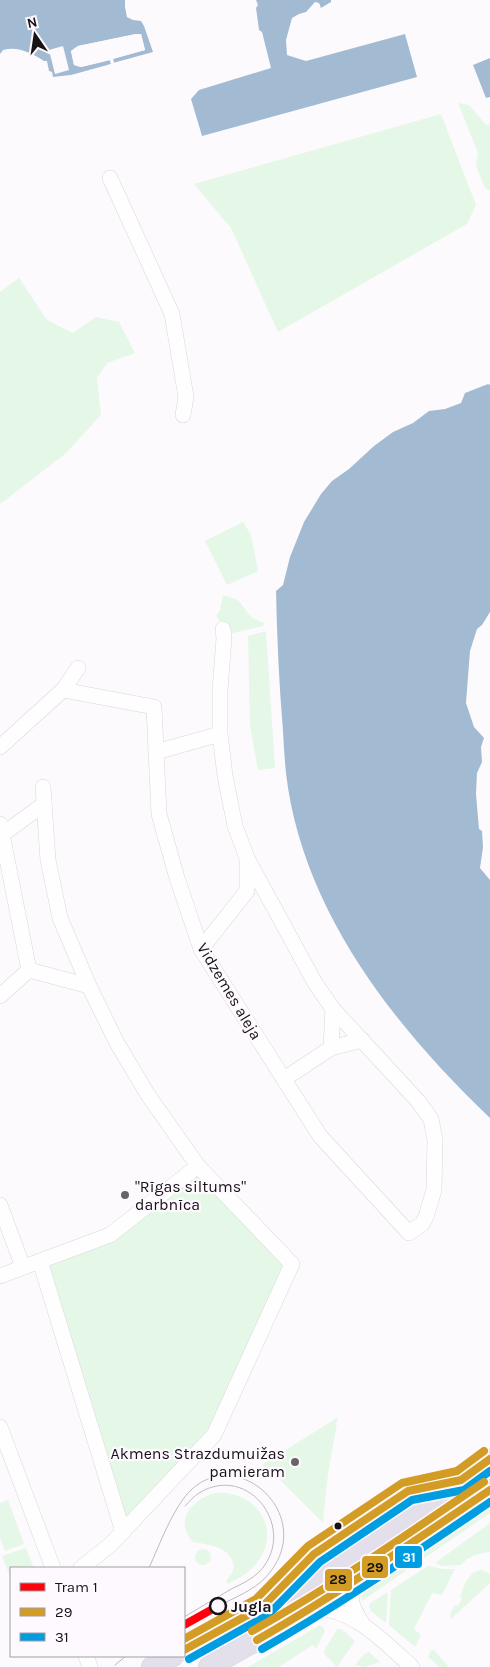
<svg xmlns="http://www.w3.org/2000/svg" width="490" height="1667" font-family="Karla,sans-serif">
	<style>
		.green { fill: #e5f8e7 }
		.water { fill: #a3bbd2 }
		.pier { fill: #fdfafd; fill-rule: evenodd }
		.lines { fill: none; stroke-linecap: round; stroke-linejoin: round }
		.minor-casing { stroke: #dad6da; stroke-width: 16 }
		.highway-casing { stroke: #d9d7d9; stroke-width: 22 }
		.minor { stroke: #fffeff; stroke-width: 15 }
		.highway { stroke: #e3dfeb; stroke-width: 21 }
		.tram { stroke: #bdbdbd; stroke-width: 1 }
		.bus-1-casing { stroke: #fef9fe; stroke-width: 11 }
		.bus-2-casing { stroke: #fef9fe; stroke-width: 11 }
		.bus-3-casing { stroke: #fef9fe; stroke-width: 11 }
		.bus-1 { stroke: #d39c24; stroke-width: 8 }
		.bus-2 { stroke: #009de0; stroke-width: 8 }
		.bus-3 { stroke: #d39c24; stroke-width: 8 }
		.tram-1-casing { stroke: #fef9fe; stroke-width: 11 }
		.tram-1 { stroke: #ff000c; stroke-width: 8 }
		.poi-dot { fill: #676367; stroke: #fef9fe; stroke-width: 2 }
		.bus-dot { fill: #161216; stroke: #fef9fe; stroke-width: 2 }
		.stop-dot { fill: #fef9fe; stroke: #161216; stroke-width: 2.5 }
		.labels { text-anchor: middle; stroke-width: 4.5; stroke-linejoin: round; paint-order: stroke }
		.street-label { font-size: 16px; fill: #161216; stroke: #fef9fe }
		.poi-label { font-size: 16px; fill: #161216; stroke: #fef9fe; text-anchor: start }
		.stop-label { font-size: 16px; font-weight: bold; fill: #161216; stroke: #fef9fe; text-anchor: start }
		.line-badge { stroke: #fef9fe; stroke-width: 2 }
		.badge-label { font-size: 14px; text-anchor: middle; font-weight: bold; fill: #fff }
		.pale-badge-label { font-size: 14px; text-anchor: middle; font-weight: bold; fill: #111 }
	</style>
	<rect width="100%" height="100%" fill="#fdfafd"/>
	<g class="green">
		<path d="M458 103 469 105 486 125 490 124V191L485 188 476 166 478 153Z"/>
		<path d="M441 114 476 205 467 224 278 332 231 228 194 184Z"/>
		<path d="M19 278 47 320 73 333 96 317 119 322 135 353 107 363 97 378 101 415 65 454 0 504V292Z"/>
		<path d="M243 522 251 535 258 571 227 585 205 541Z"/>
		<path d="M223 595 238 600 252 618 264 623 263 626 229 634 216 616 220 610Z"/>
		<path d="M266 631 275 768 258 770 250 726 248 636Z"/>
		<path d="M199 1171 287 1265 211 1432 125 1523 45 1264 114 1238Z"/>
		<path d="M338 1417 328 1474 323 1523 278 1478 262 1465Z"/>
		<path d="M215 1493C256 1490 283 1529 257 1563 250 1573 239 1578 228 1584L226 1580C231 1575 235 1571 233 1563 228 1546 209 1545 193 1542 173 1520 193 1499 215 1493Z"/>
		<path d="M8 1500 24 1544 5 1551 0 1538V1503Z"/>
		<path d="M490 1506V1513L362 1601 361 1597 364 1591Z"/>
		<path d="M490 1523V1552C480 1553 468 1556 461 1565L443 1566 435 1563Z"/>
		<path d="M26 1548 34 1568H11V1579L2 1556Z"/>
		<circle cx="203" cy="1557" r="8"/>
		<path d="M428 1566 444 1569H455L442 1595 432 1593 414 1629 421 1635 415 1647 389 1625 391 1590Z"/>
		<path d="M482 1570 490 1574V1583L451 1619 450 1614 455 1605 458 1606 462 1598 460 1596C465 1585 468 1571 482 1570Z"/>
		<path d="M386 1593 388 1594 386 1623 371 1611 369 1606 370 1603Z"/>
		<path d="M320 1625 323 1627 325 1631 316 1649 313 1645 279 1667H248Z"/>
		<path d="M337 1629H341L355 1641 337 1667 326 1656 324 1651Z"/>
		<path d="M431 1650H434L449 1667H439L428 1657Z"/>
		<path d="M369 1652 380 1662 364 1667 355 1665 364 1654Z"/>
	</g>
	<g class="water">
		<path d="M0 0H125V7L127 17 133 20 141 21 144 26 153 52 113 63 112 59 145 50 141 34H136L78 46 71 51 74 65 81 67 110 60 111 64 71 75 53 77 52 72 49 71 47 61H44C31 53 18 46 3 50L0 54Z"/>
		<path d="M256 0H331V2L321 8 319 3 315 2 306 12 299 14 292 18 286 40 287 55 306 61 405 34 417 77 202 136 191 99 199 90 271 68 262 32 259 30 256 8 258 5Z"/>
		<path d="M490 58V97L486 98 473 65Z"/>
		<path d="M488 384 490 385V612L482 625 477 629 470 651 466 703 474 727 484 738 481 747 482 762 477 773 476 794 479 829 482 831 483 847 480 868 490 880V1118C397 1029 309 919 288 788 285 769 284 750 283 731 279 684 277 638 276 591L283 585 290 557 304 522 321 494 332 481 349 469 374 446 393 432 413 423 429 411 445 409 461 403 465 393Z"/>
	</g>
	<g class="pier">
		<path d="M136 34H141L145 50 113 59 115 65 109 69 108 65 111 64 110 60 81 67 74 65 71 51 78 46ZM136 36H139L142 49 139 50 81 65 76 63 74 52 79 49Z"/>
		<path d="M63 46 69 70 55 74 49 50Z"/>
	</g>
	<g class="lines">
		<defs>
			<g id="minor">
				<path d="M110 178 172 314 186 397 183 415"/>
				<path d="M63 690 154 707 159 814 177 878 201 949 320 1136 409 1233 422 1224 426 1217 434 1190 435 1140 431 1119 418 1101 333 1009 315 983 247 858 235 826 225 776 220 734V690L224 638 223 629"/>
				<path d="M0 747 63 690 78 668"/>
				<path d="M156 752 220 734"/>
				<path d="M43 787 48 860 60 918 89 986 117 1043 148 1095 198 1166 292 1264 214 1435 110 1545 81 1568"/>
				<path d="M0 824 29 970"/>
				<path d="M3 834 44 804"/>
				<path d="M201 949 247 891V860"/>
				<path d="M0 996 29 970 89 986"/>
				<path d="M331 1048 333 1009"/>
				<path d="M284 1079 331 1048 362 1040"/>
				<path d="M0 1205 23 1267"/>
				<path d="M40 1261 110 1235 198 1166"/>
				<path d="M0 1276 40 1261 123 1532"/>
				<path d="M0 1427 53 1568"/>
				<path d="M358 1580C348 1600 350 1604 362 1623"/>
				<path d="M312 1609C351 1605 385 1643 412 1667"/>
				<path d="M86 1656 90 1667"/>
			</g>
			<g id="highway">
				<path d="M184 1650C290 1592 393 1530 490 1459"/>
				<path d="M152 1667 173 1656"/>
				<path d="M209 1667 310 1610 358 1580 490 1490"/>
			</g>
		</defs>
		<use href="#minor" class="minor-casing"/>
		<use href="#highway" class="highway-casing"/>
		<use href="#minor" class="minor"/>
		<use href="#highway" class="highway"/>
		<g class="tram">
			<path d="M149 1568C160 1544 173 1507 192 1489 241 1445 319 1519 266 1577 254 1590 234 1598 218 1606"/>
			<path d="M184 1617C200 1607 217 1598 233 1588 242 1584 252 1579 259 1572 299 1531 250 1462 199 1493 194 1496 189 1502 185 1506"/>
			<path d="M115 1665 126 1656"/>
		</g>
		<defs>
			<g id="bus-1">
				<path d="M257 1640C338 1594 413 1542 490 1490"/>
				<path d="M184 1650 262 1607 314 1554 408 1491 461 1480 490 1459"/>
			</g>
			<g id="bus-2">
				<path d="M262 1649C341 1604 415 1553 490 1502"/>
				<path d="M189 1659 268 1615 320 1562 412 1500 464 1490 490 1471"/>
			</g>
			<g id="bus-3">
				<path d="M252 1631C333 1586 408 1534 484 1482"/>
				<path d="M184 1639 256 1599 308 1546 402 1483 457 1471 484 1451"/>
			</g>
		</defs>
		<use href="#bus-1" class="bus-1-casing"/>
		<use href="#bus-2" class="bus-2-casing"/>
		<use href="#bus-3" class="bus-3-casing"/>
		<use href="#bus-1" class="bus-1"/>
		<use href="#bus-2" class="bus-2"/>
		<use href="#bus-3" class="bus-3"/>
		<defs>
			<path id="tram-1" d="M184 1625 218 1606"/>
		</defs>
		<use href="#tram-1" class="tram-1-casing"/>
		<use href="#tram-1" class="tram-1"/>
	</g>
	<g class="poi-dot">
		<circle cx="125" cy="1195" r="5"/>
		<circle cx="295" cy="1462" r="5"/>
	</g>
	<circle class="bus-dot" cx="338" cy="1526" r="4.5"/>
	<circle class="stop-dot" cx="218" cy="1606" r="8"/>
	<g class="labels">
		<g class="street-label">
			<text transform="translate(230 991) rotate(59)" y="6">Vidzemes aleja</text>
		</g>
		<g class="poi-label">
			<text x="135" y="1192">"Rīgas siltums"<tspan x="135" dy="18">darbnīca</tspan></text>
			<text x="285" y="1459" text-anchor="end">Akmens Strazdumuižas<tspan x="285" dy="18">pamieram</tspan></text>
		</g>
		<g class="stop-label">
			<text x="231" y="1612">Jugla</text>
		</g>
	</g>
	<g class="line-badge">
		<rect x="394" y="1545" width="29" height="24" rx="5" fill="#009de0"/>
		<rect x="361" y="1555" width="28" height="24" rx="5" fill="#d39c24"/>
		<rect x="324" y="1568" width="29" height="24" rx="5" fill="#d39c24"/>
	</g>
	<g class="badge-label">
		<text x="409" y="1562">31</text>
	</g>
	<g class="pale-badge-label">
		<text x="375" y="1572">29</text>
		<text x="338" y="1584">28</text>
	</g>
	<rect x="10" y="1567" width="175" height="90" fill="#fef9fe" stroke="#a19da1"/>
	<rect x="20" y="1583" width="25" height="8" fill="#ff000c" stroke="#a19da1"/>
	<text x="55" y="1592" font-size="15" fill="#161216">Tram 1</text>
	<rect x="20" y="1608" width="25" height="8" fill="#d39c24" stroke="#a19da1"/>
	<text x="55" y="1617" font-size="15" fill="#161216">29</text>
	<rect x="20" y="1633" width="25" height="8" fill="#009de0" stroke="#a19da1"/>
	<text x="55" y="1642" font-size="15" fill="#161216">31</text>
	<g transform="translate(35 35) rotate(347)" stroke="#fef9fe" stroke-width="4" paint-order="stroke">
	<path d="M0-4L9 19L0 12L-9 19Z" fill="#161216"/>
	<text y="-8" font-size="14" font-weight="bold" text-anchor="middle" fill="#161216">N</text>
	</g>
</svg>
